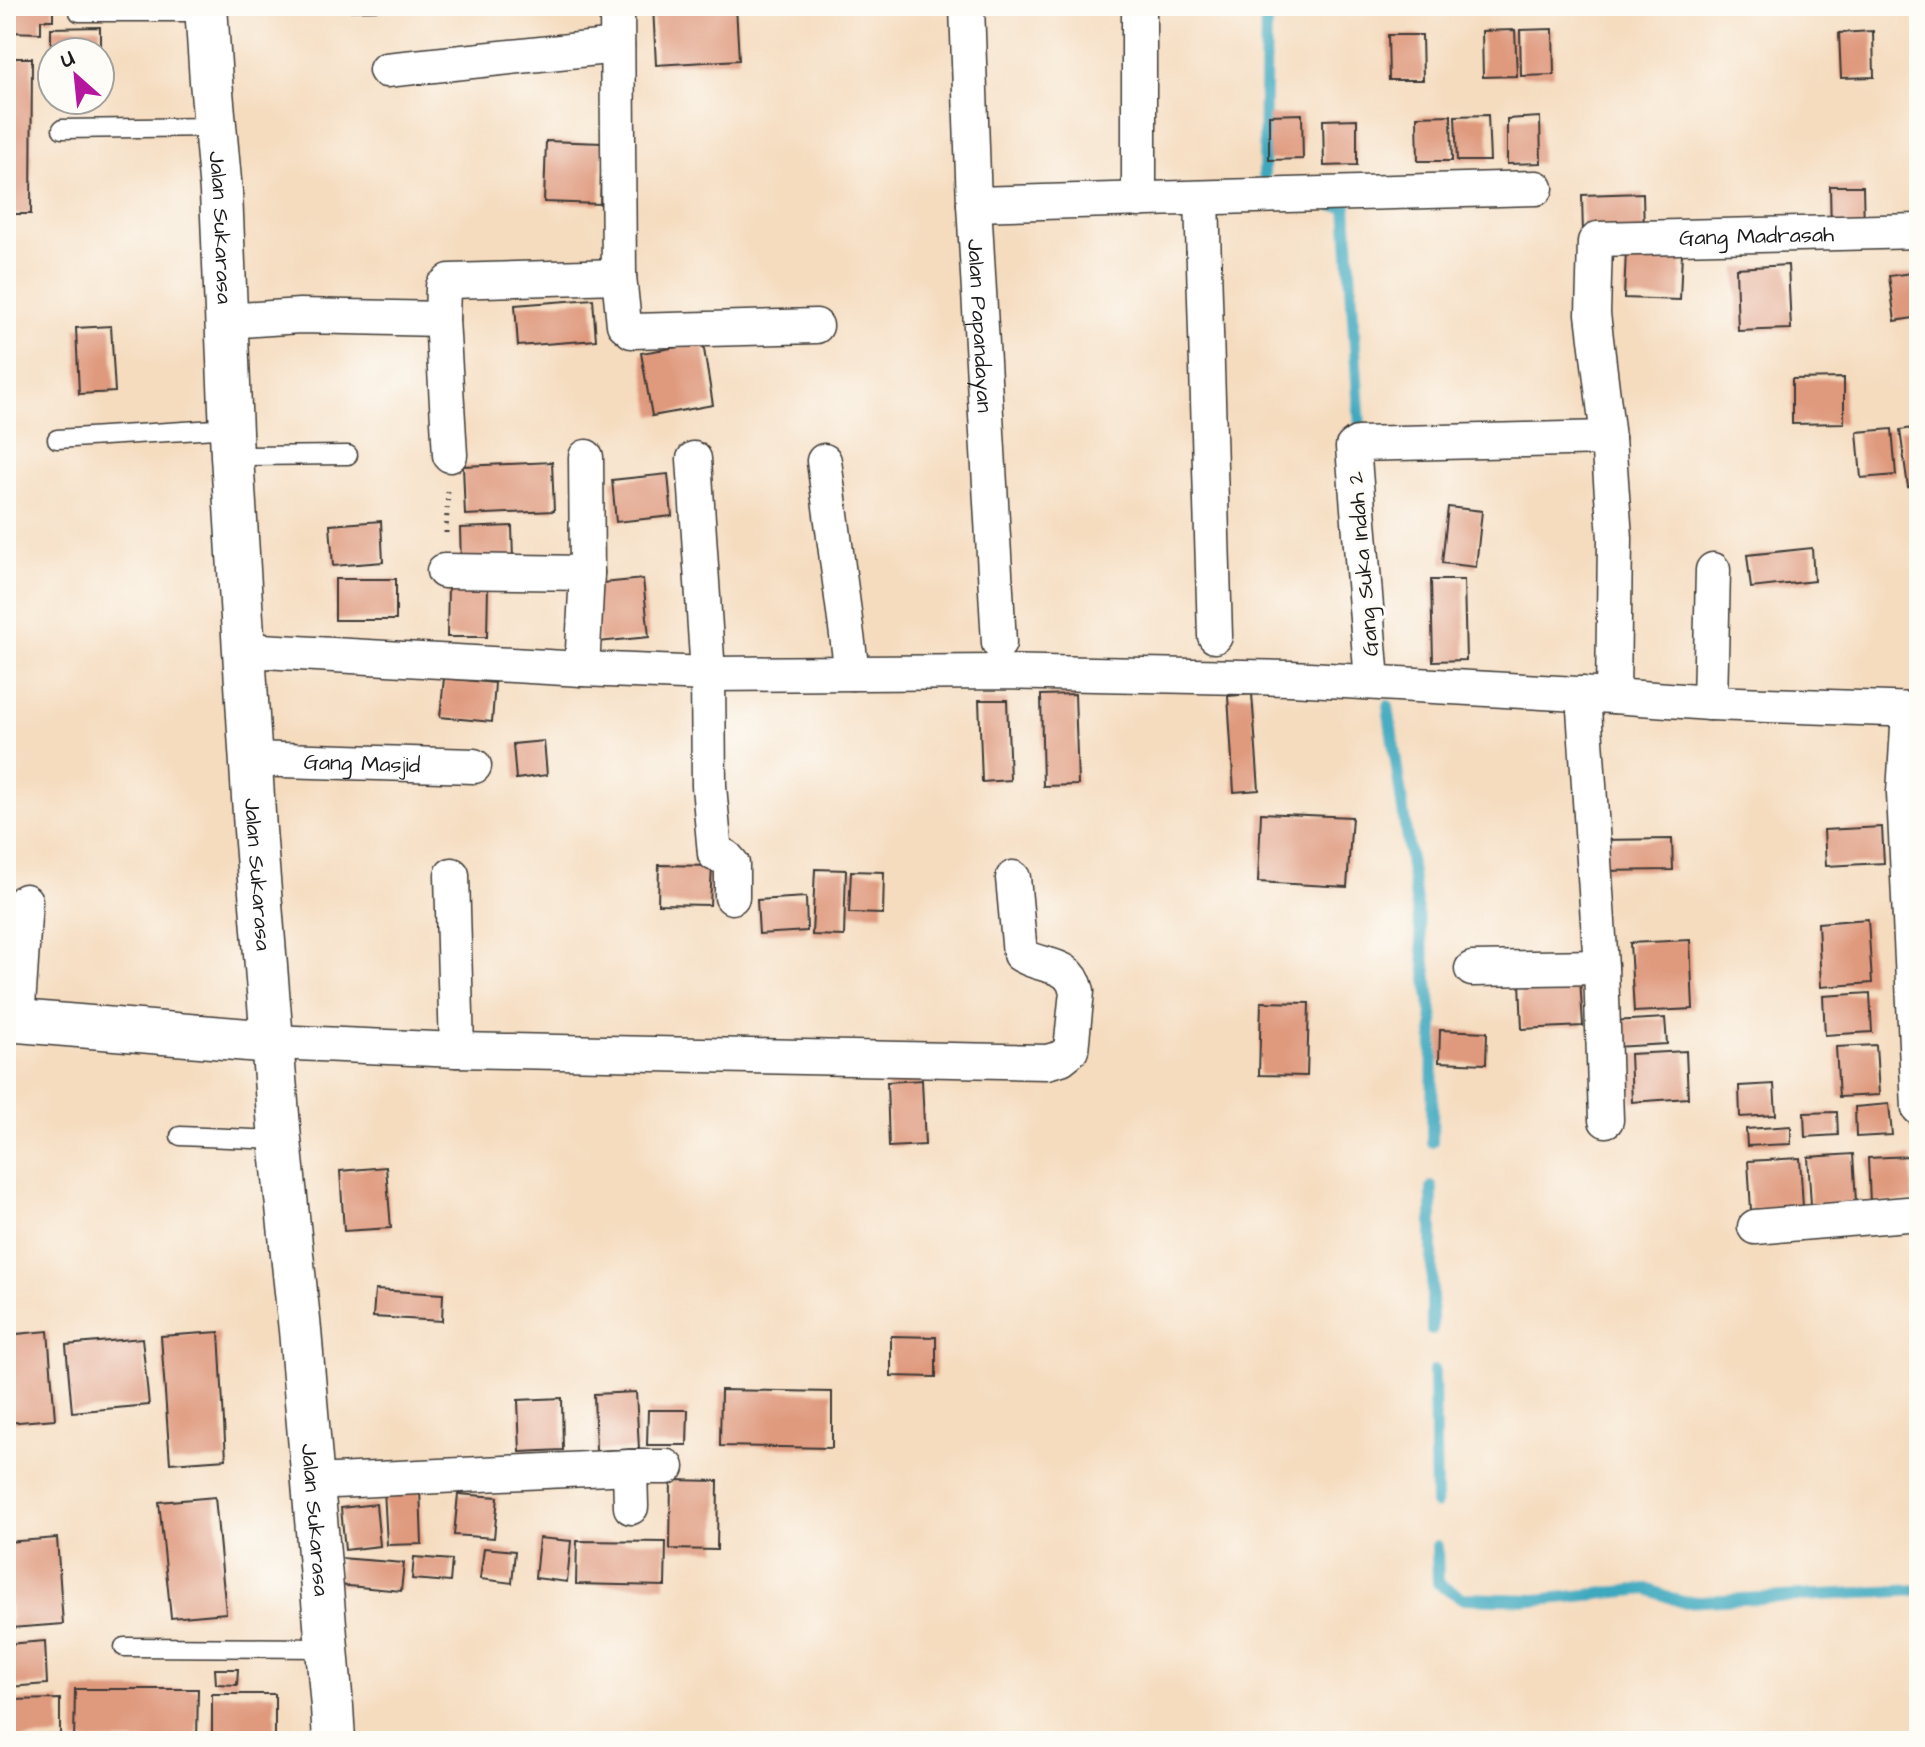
<svg xmlns="http://www.w3.org/2000/svg" width="1925" height="1747" font-family="'Architects Daughter',sans-serif">
	<style>
		.lines { fill: none; stroke-linecap: round; stroke-linejoin: round }
		.stream { stroke: #3ea8be; stroke-width: 12 }
		.building { fill: #df997d }
		.service-casing { stroke: #3d3934; stroke-width: 21 }
		.minor-casing { stroke: #3d3934; stroke-width: 37 }
		.tertiary-casing { stroke: #3d3934; stroke-width: 45 }
		.path { stroke: #3d3934; stroke-width: 5; stroke-dasharray: 2 6; stroke-linecap: butt }
		.service { stroke: #fff; stroke-width: 18 }
		.minor { stroke: #fff; stroke-width: 34 }
		.tertiary { stroke: #fff; stroke-width: 42 }
		.labels { text-anchor: middle; stroke-width: 6; stroke-linejoin: round; paint-order: stroke }
		.street-label { font-size: 22px; fill: #1c1c1c; stroke: #fdfcf7 }
	</style>
	<rect width="100%" height="100%" fill="#fdfcf7"/>
	<filter id="ink" filterUnits="userSpaceOnUse"><feTurbulence type="fractalNoise" baseFrequency=".0125" numOctaves="2"/><feDisplacementMap in="SourceGraphic" scale="16" xChannelSelector="R" yChannelSelector="G"/><feConvolveMatrix kernelMatrix="1 2 1 2 8 2 1 2 1" color-interpolation-filters="sRGB"/></filter>
	<filter id="wash" filterUnits="userSpaceOnUse"><feTurbulence type="fractalNoise" baseFrequency=".006" numOctaves="4" result="noise"/><feDisplacementMap in="SourceGraphic" scale="32" xChannelSelector="R" yChannelSelector="G"/><feGaussianBlur stdDeviation="1.8" result="paint"/><feColorMatrix in="noise" values="0 0 0 0 0 0 0 0 0 0 0 0 0 0 0 0 0 1.4 0 .05"/><feComposite in="paint" operator="in"/></filter>
	<g filter="url(#wash)">
		<rect width="100%" height="100%" fill="#f5dcbf"/>
		<g class="lines">
			<g class="stream">
				<path d="M1264 175 1266 6"/>
				<path d="M1334 206H1346L1360 428"/>
				<path d="M1388 706 1433 1020 1432 1142"/>
				<path d="M1432 1187V1330"/>
				<path d="M1434 1371 1436 1504"/>
				<path d="M1437 1546 1438 1583 1462 1598 1537 1600 1647 1589 1682 1602 1919 1590"/>
			</g>
		</g>
		<g id="blocks">
			<g class="building">
				<path d="M6 6H53V20H41V33L6 32Z"/>
				<path d="M323 6H382V10L323 11Z"/>
				<path d="M653 6H736L739 60 656 65Z"/>
				<path d="M100 27V52H51V28Z"/>
				<path d="M1553 29 1554 75 1521 76 1520 30Z"/>
				<path d="M1515 30 1517 76 1483 77 1482 31Z"/>
				<path d="M1873 31 1874 77 1841 78 1839 33Z"/>
				<path d="M1388 35H1422L1423 80H1389Z"/>
				<path d="M6 58H32L31 214H6Z"/>
				<path d="M1302 114 1303 159 1269 160V115Z"/>
				<path d="M1451 115 1452 161H1418L1417 116Z"/>
				<path d="M1488 115 1490 161H1457L1455 116Z"/>
				<path d="M1540 117 1541 163 1507 164V119Z"/>
				<path d="M1357 119V165L1324 166 1323 120Z"/>
				<path d="M546 141 602 143 600 204 544 202Z"/>
				<path d="M1830 186H1863L1864 231 1831 232Z"/>
				<path d="M1643 193 1644 234 1583 235 1582 195Z"/>
				<path d="M1626 250 1682 252 1680 300 1624 298Z"/>
				<path d="M1788 265 1791 329 1738 331 1736 268Z"/>
				<path d="M1919 272V317L1895 321 1889 276Z"/>
				<path d="M593 299 596 340 518 346 515 305Z"/>
				<path d="M111 326 115 392 79 394 76 328Z"/>
				<path d="M703 343 713 405 652 416 641 353Z"/>
				<path d="M1844 378V423L1792 424V379Z"/>
				<path d="M1919 427V485L1908 487 1900 430Z"/>
				<path d="M1892 429 1896 475 1861 478 1857 432Z"/>
				<path d="M552 462 554 511 465 515 463 466Z"/>
				<path d="M668 474 672 516 616 522 612 480Z"/>
				<path d="M1448 507 1482 511 1476 567 1442 563Z"/>
				<path d="M381 521 383 562 333 566 330 525Z"/>
				<path d="M512 526 513 561 461 563 460 528Z"/>
				<path d="M1812 548 1814 581 1751 588 1747 555Z"/>
				<rect x="335" y="579" width="61" height="41"/>
				<path d="M643 579 649 637 598 642 593 584Z"/>
				<path d="M1431 580H1464L1466 660 1433 661Z"/>
				<path d="M448 585 488 586 487 637H447Z"/>
				<path d="M444 678 495 683 492 722 440 717Z"/>
				<path d="M1075 694 1078 785 1043 786 1041 695Z"/>
				<path d="M1252 694 1259 790 1234 792 1228 696Z"/>
				<path d="M979 700H1007L1010 780 982 782Z"/>
				<path d="M544 741 547 775 516 779 513 744Z"/>
				<path d="M1261 813 1352 817 1347 887 1258 882Z"/>
				<path d="M1882 827 1884 863 1826 866 1824 830Z"/>
				<path d="M1672 839 1673 870 1599 871V840Z"/>
				<path d="M659 865 712 866 710 905 658 904Z"/>
				<path d="M815 869 846 870 844 936 812 935Z"/>
				<path d="M851 871 884 872 883 914 849 913Z"/>
				<path d="M806 897 807 931 759 934 757 900Z"/>
				<path d="M1868 919 1872 983 1821 987 1818 923Z"/>
				<path d="M1690 940 1693 1009 1634 1012 1630 943Z"/>
				<path d="M1580 978 1583 1026 1522 1029 1520 982Z"/>
				<path d="M1870 993 1872 1032 1825 1035 1823 996Z"/>
				<path d="M1261 1002 1309 1003 1307 1076 1259 1075Z"/>
				<path d="M1665 1018 1667 1044 1614 1047 1613 1021Z"/>
				<path d="M1440 1030 1487 1032 1486 1064 1439 1062Z"/>
				<path d="M1876 1045 1879 1095 1839 1097 1836 1047Z"/>
				<path d="M1686 1051 1688 1098 1632 1102 1630 1054Z"/>
				<path d="M922 1080 925 1145 889 1147 887 1082Z"/>
				<path d="M1774 1084 1776 1115 1740 1117 1739 1086Z"/>
				<path d="M1889 1104 1892 1135 1856 1137 1855 1107Z"/>
				<path d="M1837 1112 1838 1135 1805 1137 1804 1113Z"/>
				<path d="M1791 1126V1144L1747 1146 1746 1129Z"/>
				<path d="M1853 1154 1856 1202 1811 1205 1808 1157Z"/>
				<path d="M1911 1156 1913 1200 1870 1203 1868 1158Z"/>
				<path d="M1800 1158 1803 1207 1751 1210 1748 1161Z"/>
				<path d="M386 1167 391 1228 344 1231 340 1171Z"/>
				<path d="M375 1290 443 1294 442 1321 373 1317Z"/>
				<path d="M48 1331 55 1419 7 1423 6 1335Z"/>
				<path d="M219 1332 226 1459 170 1463 161 1336Z"/>
				<path d="M891 1336 936 1337V1377L891 1376Z"/>
				<path d="M142 1338 149 1405 72 1412 66 1345Z"/>
				<path d="M721 1390 832 1392V1448L720 1446Z"/>
				<path d="M636 1392 639 1449 596 1451 594 1394Z"/>
				<path d="M562 1398 563 1450 520 1452 518 1400Z"/>
				<path d="M648 1410H688L687 1445H647Z"/>
				<path d="M671 1480 718 1481 717 1550 670 1549Z"/>
				<path d="M420 1488 422 1544 387 1545 384 1489Z"/>
				<path d="M458 1494 498 1497 494 1538 454 1535Z"/>
				<path d="M215 1497 226 1613 171 1618 159 1502Z"/>
				<path d="M376 1504 380 1546 345 1550 341 1508Z"/>
				<path d="M57 1538 63 1624 11 1628 6 1542Z"/>
				<path d="M539 1538 571 1541 567 1582 535 1578Z"/>
				<path d="M577 1541 666 1542 665 1586 576 1584Z"/>
				<path d="M484 1548 515 1551 512 1583 480 1579Z"/>
				<path d="M414 1557 452 1560 450 1582 412 1579Z"/>
				<path d="M340 1558 404 1563 401 1591 338 1585Z"/>
				<path d="M45 1641 47 1684 9 1687 7 1644Z"/>
				<path d="M215 1669H238L237 1685 216 1684Z"/>
				<path d="M75 1689H198L197 1741H74Z"/>
				<rect x="212" y="1694" width="63" height="47"/>
				<path d="M60 1699V1737L6 1739V1700Z"/>
			</g>
		</g>
	</g>
	<g filter="url(#ink)">
		<use href="#blocks" fill-opacity="0" stroke="#3d3934" stroke-width="2"/>
		<g class="lines">
			<defs>
				<g id="service">
					<path d="M79 12H207"/>
					<path d="M62 129 215 127"/>
					<path d="M57 439 231 428"/>
					<path d="M232 456 348 455"/>
					<path d="M180 1136 280 1140"/>
					<path d="M124 1647 327 1648"/>
				</g>
				<g id="minor">
					<path d="M617 6 619 276 624 324 632 331 816 326"/>
					<path id="s1" d="M967 6 974 204 999 643"/>
					<path d="M1139 6V200"/>
					<path d="M386 70 617 46"/>
					<path d="M1202 198 1215 636"/>
					<path d="M974 204 1536 188"/>
					<path d="M226 321 300 316 442 319"/>
					<path d="M450 455 442 319 443 287 450 281 619 276"/>
					<path d="M694 459 708 674 709 786 715 854 726 857 732 864V897"/>
					<path d="M824 461 852 673"/>
					<path d="M444 571 587 573"/>
					<path d="M244 650 582 669 708 674 1000 672 1291 678 1613 696 1710 703 1919 710"/>
					<path d="M582 669 587 573 586 457"/>
					<path d="M1372 681 1353 447 1357 444 1608 438"/>
					<path d="M1583 694 1601 967 1606 1120"/>
					<path id="s2" d="M1613 696 1615 538 1608 438 1593 314 1595 242 1598 239 1919 231"/>
					<path d="M1710 703 1713 570"/>
					<path d="M1909 710 1904 793 1919 1108"/>
					<path id="s3" d="M250 759 474 766"/>
					<path d="M452 875 457 1050"/>
					<path d="M1472 969 1601 967"/>
					<path d="M17 1021 25 901"/>
					<path d="M273 1042 457 1050 1047 1062 1061 1058 1071 1050 1077 991C1069 960 1042 969 1020 954L1013 878"/>
					<path d="M1755 1227 1919 1213"/>
					<path d="M630 1467 631 1507"/>
					<path d="M313 1482 630 1467H667"/>
				</g>
				<g id="tertiary">
					<path id="s4" d="M206 6 211 81 221 192 232 456 255 830 280 1140 300 1330 332 1707 334 1741"/>
					<path d="M6 1020 273 1042"/>
				</g>
			</defs>
			<use href="#service" class="service-casing"/>
			<use href="#minor" class="minor-casing"/>
			<use href="#tertiary" class="tertiary-casing"/>
			<path class="path" d="M446 533 448 491"/>
			<use href="#service" class="service"/>
			<use href="#minor" class="minor"/>
			<use href="#tertiary" class="tertiary"/>
		</g>
	</g>
	<g class="labels">
		<g class="street-label">
			<text dy="8" stroke="none"><textPath href="#s4" startOffset="222">Jalan Sukarasa</textPath></text>
			<text dy="8" stroke="none"><textPath href="#s2" startOffset="618">Gang Madrasah</textPath></text>
			<text dy="8" stroke="none"><textPath href="#s1" startOffset="320">Jalan Papandayan</textPath></text>
			<text transform="translate(1362 564) rotate(-95)" y="8">Gang Suka Indah 2</text>
			<text dy="8" stroke="none"><textPath href="#s3" startOffset="112">Gang Masjid</textPath></text>
			<text dy="8" stroke="none"><textPath href="#s4" startOffset="870">Jalan Sukarasa</textPath></text>
			<text dy="8" stroke="none"><textPath href="#s4" startOffset="1518">Jalan Sukarasa</textPath></text>
		</g>
	</g>
	<rect width="1925" height="1747" fill="none" stroke="#fdfcf7" stroke-width="32"/>
	<g transform="translate(76 76) rotate(333)"><circle r="38" fill="#fdfcf7" stroke="#a3a29f" stroke-width="2"/>
	<path d="M0-6L14 30L0 20L-14 30Z" fill="#b5179e"/>
	<text y="-12" font-size="22" font-weight="bold" text-anchor="middle" fill="#1c1c1c">U</text>
	</g>
</svg>
